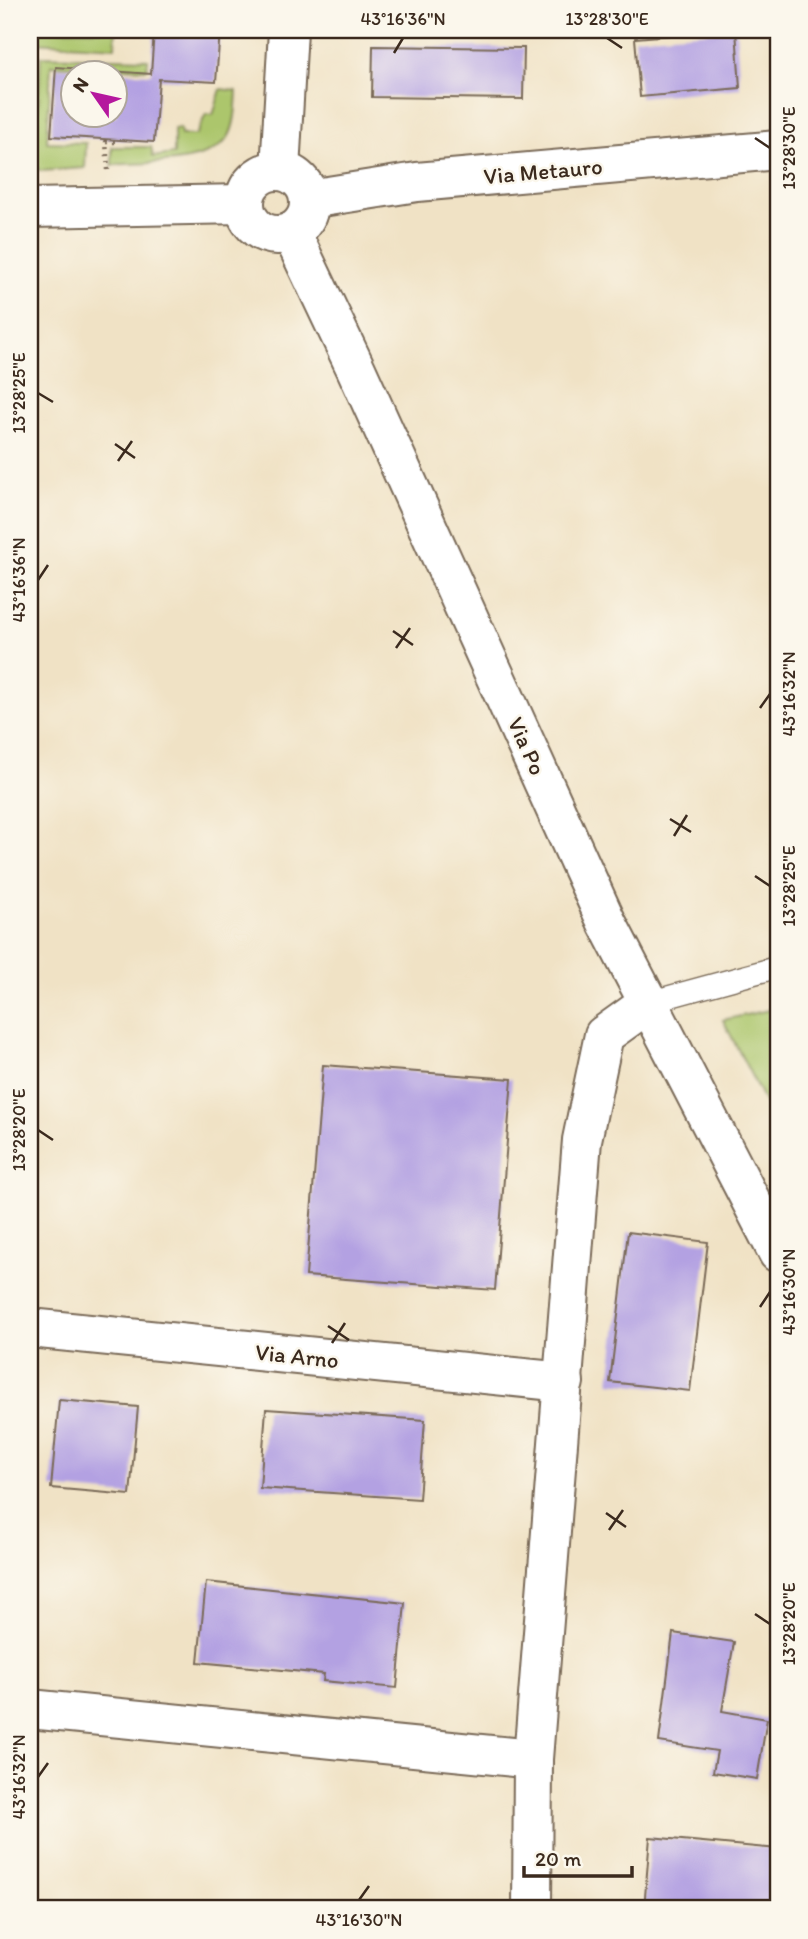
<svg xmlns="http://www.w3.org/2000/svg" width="808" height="1939" font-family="Itim,sans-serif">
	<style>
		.green { fill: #acc66c; stroke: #747845; stroke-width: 2 }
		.building { fill: #b3a1e2; fill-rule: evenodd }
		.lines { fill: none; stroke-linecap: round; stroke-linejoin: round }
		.lane-casing { stroke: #7a6a58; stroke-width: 24 }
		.street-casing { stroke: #7a6a58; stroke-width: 42 }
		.path { stroke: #7a6a58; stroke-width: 4.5; stroke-dasharray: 2 5; stroke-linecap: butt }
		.lane { stroke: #fff; stroke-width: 21 }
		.street { stroke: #fff; stroke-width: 38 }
		.ticks { fill: none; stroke: #3b2a1e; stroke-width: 2.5 }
		.labels { text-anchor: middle; stroke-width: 5; stroke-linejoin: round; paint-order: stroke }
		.street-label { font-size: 23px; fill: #3b2a1e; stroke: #fbf7ec }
		.neatline { fill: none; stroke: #3b2a1e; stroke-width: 2.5 }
		.ticks-label { font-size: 18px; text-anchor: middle; fill: #3b2a1e }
	</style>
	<rect width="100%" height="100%" fill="#fbf7ec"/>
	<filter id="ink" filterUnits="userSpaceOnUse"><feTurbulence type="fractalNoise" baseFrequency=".0143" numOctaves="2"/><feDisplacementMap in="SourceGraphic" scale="14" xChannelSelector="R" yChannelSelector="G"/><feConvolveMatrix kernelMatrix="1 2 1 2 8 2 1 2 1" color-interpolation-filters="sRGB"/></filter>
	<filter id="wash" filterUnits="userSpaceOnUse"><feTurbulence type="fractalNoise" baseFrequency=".00686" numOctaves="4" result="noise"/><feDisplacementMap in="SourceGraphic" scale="28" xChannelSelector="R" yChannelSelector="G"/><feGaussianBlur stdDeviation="1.57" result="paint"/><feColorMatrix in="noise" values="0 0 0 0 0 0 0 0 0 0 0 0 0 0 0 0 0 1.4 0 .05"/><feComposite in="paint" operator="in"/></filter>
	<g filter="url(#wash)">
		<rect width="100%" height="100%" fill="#f0e2c5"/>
		<g class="green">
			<path d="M35 30H116L115 47 34 42Z"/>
			<path d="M41 56 148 59 147 69 51 65 47 142 86 143 85 168 41 171 35 167Z"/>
			<path d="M221 89 237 91C236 105 236 121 230 134 214 167 144 162 112 165V147H151L153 157 174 154V129L180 128 181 135H196L206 114 213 115Z"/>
			<path d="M778 1008V1128L723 1020Z"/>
		</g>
		<g id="blocks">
			<g class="building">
				<path d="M154 30H220L216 82 159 79 154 142 51 136 56 67 151 74ZM74 74H116V116H74Z"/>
				<path d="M736 30 740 88 640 97 635 38Z"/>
				<path d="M373 46 524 48 523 99 372 97Z"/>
				<path d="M323 1065 512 1079 495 1290 306 1276Z"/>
				<path d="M628 1232 708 1242 690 1391 610 1382Z"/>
				<path d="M59 1400 138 1407 130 1495 51 1488Z"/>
				<path d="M266 1409 425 1420 419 1499 260 1488Z"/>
				<path d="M206 1582 405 1603 397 1688 323 1681 324 1674 198 1662Z"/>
				<path d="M673 1633 734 1642 722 1711 767 1719 757 1779 713 1772 717 1751 659 1742Z"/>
				<path d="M650 1837 778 1849V1909H644Z"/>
			</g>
		</g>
	</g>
	<g filter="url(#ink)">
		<use href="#blocks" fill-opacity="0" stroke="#7a6a58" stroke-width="2"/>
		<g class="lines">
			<defs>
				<path id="lane" d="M650 1002 778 967"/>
				<g id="street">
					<path d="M280 170 288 30"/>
					<circle cx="277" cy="203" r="32"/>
					<path d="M309 199 417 182 778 150"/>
					<path d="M30 208 244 204"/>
					<path d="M291 232 356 369 607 923 778 1253"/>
					<path d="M30 1328 564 1382"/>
					<path d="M30 1709 533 1759"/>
					<path d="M532 1909 533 1759 582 1140 604 1035 650 1002"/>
				</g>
			</defs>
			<use href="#lane" class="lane-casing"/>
			<use href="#street" class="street-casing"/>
			<g class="path">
				<path d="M30 36V30"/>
				<path d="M108 170 106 142H116L117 140"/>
			</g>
			<use href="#lane" class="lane"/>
			<use href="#street" class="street"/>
		</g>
	</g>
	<path class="ticks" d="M607 38 622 48M394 53 403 38M755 138 770 148M38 393 53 402M115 444 135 458M118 461 132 441M38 580 48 565M393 631 413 645M396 648 410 628M760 708 770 694M670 819 691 832M674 836 687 815M755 876 770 886M38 1130 53 1140M760 1307 770 1292M328 1326 349 1340M332 1343 345 1323M606 1513 626 1527M609 1530 623 1510M755 1614 770 1624M38 1777 48 1763M359 1900 369 1886"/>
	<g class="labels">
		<g class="street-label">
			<text transform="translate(543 171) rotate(-5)" y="8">Via Metauro</text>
			<text transform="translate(527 746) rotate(66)" y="8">Via Po</text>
			<text transform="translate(297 1356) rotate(6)" y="8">Via Arno</text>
		</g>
	</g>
	<rect width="808" height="1939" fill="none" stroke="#fbf7ec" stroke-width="77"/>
	<g transform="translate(94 94) rotate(304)"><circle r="33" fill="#fbf7ec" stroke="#aea59a" stroke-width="2"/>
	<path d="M0-5L12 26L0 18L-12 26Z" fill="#b5179e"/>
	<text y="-10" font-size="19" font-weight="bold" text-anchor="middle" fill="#3b2a1e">N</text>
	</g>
	<path d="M524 1866v10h108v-10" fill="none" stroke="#3b2a1e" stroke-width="3.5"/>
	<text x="535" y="1866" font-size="21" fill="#3b2a1e" stroke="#fbf7ec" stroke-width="5" paint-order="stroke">20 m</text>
	<rect x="38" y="38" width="732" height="1862" class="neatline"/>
	<g class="ticks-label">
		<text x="403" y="25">43°16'36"N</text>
		<text x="607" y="25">13°28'30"E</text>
		<text transform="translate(789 148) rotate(-90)" y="6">13°28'30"E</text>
		<text transform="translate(19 393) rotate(-90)" y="6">13°28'25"E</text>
		<text transform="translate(19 580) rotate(-90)" y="6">43°16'36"N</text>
		<text transform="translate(789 694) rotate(-90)" y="6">43°16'32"N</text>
		<text transform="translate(789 886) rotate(-90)" y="6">13°28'25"E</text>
		<text transform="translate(19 1130) rotate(-90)" y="6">13°28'20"E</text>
		<text transform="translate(789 1292) rotate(-90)" y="6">43°16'30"N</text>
		<text transform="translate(789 1624) rotate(-90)" y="6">13°28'20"E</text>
		<text transform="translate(19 1777) rotate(-90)" y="6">43°16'32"N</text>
		<text x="359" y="1926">43°16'30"N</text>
	</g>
</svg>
